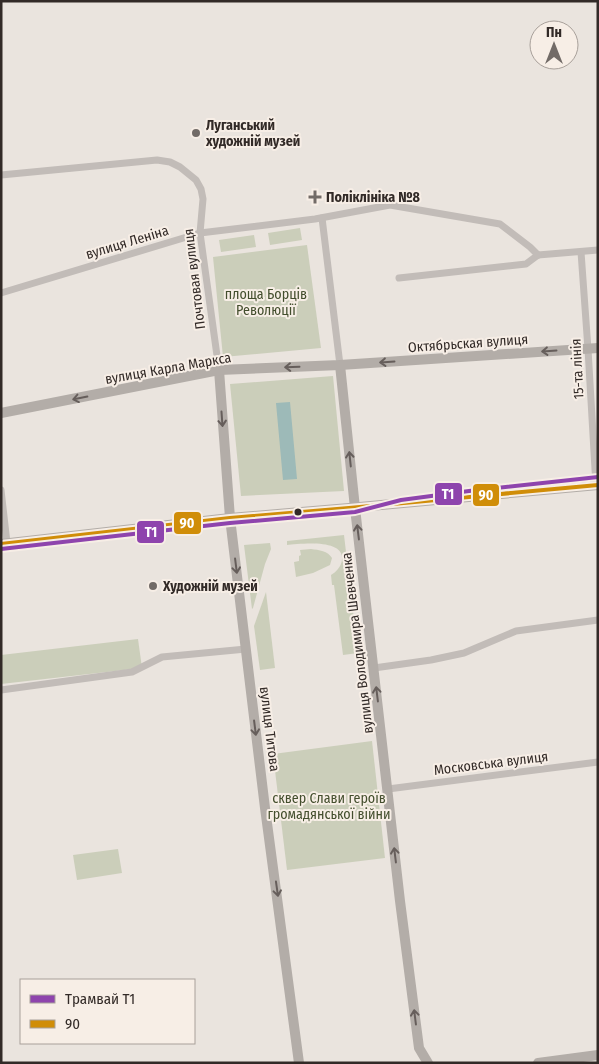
<svg xmlns="http://www.w3.org/2000/svg" width="599" height="1064" font-family="'Fira Sans Condensed',sans-serif">
	<style>
		.green { fill: #cbceba }
		.water { fill: #9dbab8 }
		.lines { fill: none; stroke-linecap: round; stroke-linejoin: round }
		.street { stroke: #c2bcb8; stroke-width: 7 }
		.secondary { stroke: #b3ada8; stroke-width: 10 }
		.bus-1-casing { stroke: #f7eee6; stroke-width: 8 }
		.bus-1 { stroke: #d08d08; stroke-width: 4 }
		.tram-1-casing { stroke: #f7eee6; stroke-width: 8 }
		.tram-1 { stroke: #8e44ad; stroke-width: 4 }
		.oneway { stroke: #665e5b }
		.poi-dot { fill: #726b67; stroke: #f7eee6; stroke-width: 2 }
		.bus-dot { fill: #322a27; stroke: #f7eee6; stroke-width: 2 }
		.labels { text-anchor: middle; stroke-width: 4; stroke-linejoin: round; paint-order: stroke }
		.poi-label { font-size: 14px; font-weight: bold; fill: #322a27; stroke: #f7eee6; text-anchor: start }
		.street-label { font-size: 14px; fill: #322a27; stroke: #f7eee6 }
		.park-label { font-size: 14px; fill: #434e2d; stroke: #f7eee6 }
		.line-badge { stroke: #f7eee6; stroke-width: 2 }
		.badge-label { font-size: 14px; text-anchor: middle; font-weight: bold; fill: #fff }
	</style>
	<rect width="100%" height="100%" fill="#eae4de"/>
	<g class="green">
		<path d="M300 228 302 240 270 245 268 233Z"/>
		<path d="M254 235 256 247 221 252 219 240Z"/>
		<path d="M307 245 321 348 223 357 213 257Z"/>
		<path d="M333 376 344 491 241 496 230 384Z"/>
		<path d="M344 535 358 653 343 655 334 585H332L331 575C336 572 341 567 342 560 345 538 299 544 287 545V541Z"/>
		<path d="M270 543 271 549 265 564 253 608 252 609 244 545Z"/>
		<path d="M311 549C319 550 328 551 332 558L330 565 313 573 296 577 294 562 299 561V556L301 555 300 550Z"/>
		<path d="M266 592 275 668 260 670 254 626Z"/>
		<path d="M138 639 142 668 1 684V655Z"/>
		<path d="M372 741 385 858 287 870 273 754Z"/>
		<path d="M118 849 122 873 77 880 73 855Z"/>
	</g>
	<path class="water" d="M290 402 297 479 283 480 276 403Z"/>
	<g class="lines">
		<g class="street">
			<path d="M1 175 157 160 170 162 180 167 196 180 201 189 203 199 200 233 219 370"/>
			<path d="M322 218 340 365"/>
			<path d="M581 252 588 349 596 486"/>
			<path d="M538 255 598 250"/>
			<path d="M399 278 526 264 538 255"/>
			<path d="M1 293 200 233 315 219 390 205 500 224 530 247 538 255"/>
			<path d="M1 490 7 543"/>
			<path d="M374 668 431 660 464 653 516 631 598 620"/>
			<path d="M1 690 132 672 162 657 246 649"/>
			<path d="M388 789 598 762"/>
		</g>
		<g class="secondary">
			<path d="M340 365 355 508 400 901 419 1048 428 1063"/>
			<path d="M219 370 230 518 265 808 299 1063"/>
			<path d="M1 413 219 370 340 365 598 348"/>
			<path d="M1 544 230 518 349 508 598 485"/>
			<path d="M538 1063 598 1055"/>
		</g>
		<defs>
			<path id="bus-1" d="M1 544 230 518 349 508 598 485"/>
		</defs>
		<use href="#bus-1" class="bus-1-casing"/>
		<use href="#bus-1" class="bus-1"/>
		<defs>
			<path id="tram-1" d="M1 549 230 523 355 512 401 500 469 491 598 477"/>
		</defs>
		<use href="#tram-1" class="tram-1-casing"/>
		<use href="#tram-1" class="tram-1"/>
	</g>
	<defs><path id="oneway-shaft" d="M-6 0H5M1.5-3L5.5 0L1.5 3" fill="none" stroke-width="1.6" stroke-linecap="round" stroke-linejoin="round" transform="scale(1.25)"/></defs>
	<g class="oneway">
		<use href="#oneway-shaft" transform="translate(549 351) rotate(176)"/>
		<use href="#oneway-shaft" transform="translate(387 362) rotate(176)"/>
		<use href="#oneway-shaft" transform="translate(292 367) rotate(178)"/>
		<use href="#oneway-shaft" transform="translate(80 398) rotate(169)"/>
		<use href="#oneway-shaft" transform="translate(222 419) rotate(86)"/>
		<use href="#oneway-shaft" transform="translate(350 459) rotate(-96)"/>
		<use href="#oneway-shaft" transform="translate(358 532) rotate(-97)"/>
		<use href="#oneway-shaft" transform="translate(236 566) rotate(83)"/>
		<use href="#oneway-shaft" transform="translate(377 694) rotate(-97)"/>
		<use href="#oneway-shaft" transform="translate(255 728) rotate(83)"/>
		<use href="#oneway-shaft" transform="translate(395 855) rotate(-97)"/>
		<use href="#oneway-shaft" transform="translate(277 889) rotate(82)"/>
		<use href="#oneway-shaft" transform="translate(415 1017) rotate(-97)"/>
	</g>
	<g class="poi-dot">
		<circle cx="196" cy="133" r="5"/>
		<path d="M312.5 189.5h5v5h5v5h-5v5h-5v-5h-5v-5h5z"/>
		<circle cx="153" cy="586" r="5"/>
	</g>
	<circle class="bus-dot" cx="298" cy="512" r="4.5"/>
	<g class="labels">
		<g class="poi-label">
			<text x="206" y="130">Луганський<tspan x="206" dy="16">художній музей</tspan></text>
			<text x="326" y="202">Поліклініка №8</text>
			<text x="163" y="591">Художній музей</text>
		</g>
		<g class="street-label">
			<text transform="translate(127 242) rotate(-17)" y="5">вулиця Леніна</text>
			<text transform="translate(194 279) rotate(-97)" y="5">Почтовая вулиця</text>
			<text transform="translate(468 343) rotate(-4)" y="5">Октябрьская вулиця</text>
			<text transform="translate(168 368) rotate(-10)" y="5">вулиця Карла Маркса</text>
			<text transform="translate(577 369) rotate(-93)" y="5">15-та лінія</text>
			<text transform="translate(357 643) rotate(-97)" y="5">вулиця Володимира Шевченка</text>
			<text transform="translate(270 729) rotate(83)" y="5">вулиця Титова</text>
			<text transform="translate(491 763) rotate(-7)" y="5">Московська вулиця</text>
		</g>
		<g class="park-label">
			<text x="266" y="299">площа Борців<tspan x="266" dy="16">Революції</tspan></text>
			<text x="329" y="803">сквер Слави героїв<tspan x="329" dy="16">громадянської війни</tspan></text>
		</g>
	</g>
	<g class="line-badge">
		<rect x="434" y="482" width="29" height="24" rx="5" fill="#8e44ad"/>
		<rect x="472" y="483" width="28" height="24" rx="5" fill="#d08d08"/>
		<rect x="173" y="511" width="29" height="24" rx="5" fill="#d08d08"/>
		<rect x="136" y="520" width="29" height="24" rx="5" fill="#8e44ad"/>
	</g>
	<g class="badge-label">
		<text x="448" y="499">T1</text>
		<text x="486" y="500">90</text>
		<text x="187" y="528">90</text>
		<text x="151" y="537">T1</text>
	</g>
	<rect width="599" height="1064" fill="none" stroke="#322a27" stroke-width="5"/>
	<rect x="20" y="979" width="175" height="65" fill="#f7eee6" stroke="#a8a09a"/>
	<rect x="30" y="995" width="25" height="8" fill="#8e44ad" stroke="#a8a09a"/>
	<text x="65" y="1004" font-size="15" fill="#322a27">Трамвай T1</text>
	<rect x="30" y="1020" width="25" height="8" fill="#d08d08" stroke="#a8a09a"/>
	<text x="65" y="1029" font-size="15" fill="#322a27">90</text>
	<g transform="translate(554 45)"><circle r="24" fill="#f7eee6" stroke="#a8a09a"/>
	<path d="M0-4L9 19L0 12L-9 19Z" fill="#726b67"/>
	<text y="-8" font-size="14" font-weight="bold" text-anchor="middle" fill="#322a27">Пн</text>
	</g>
</svg>
